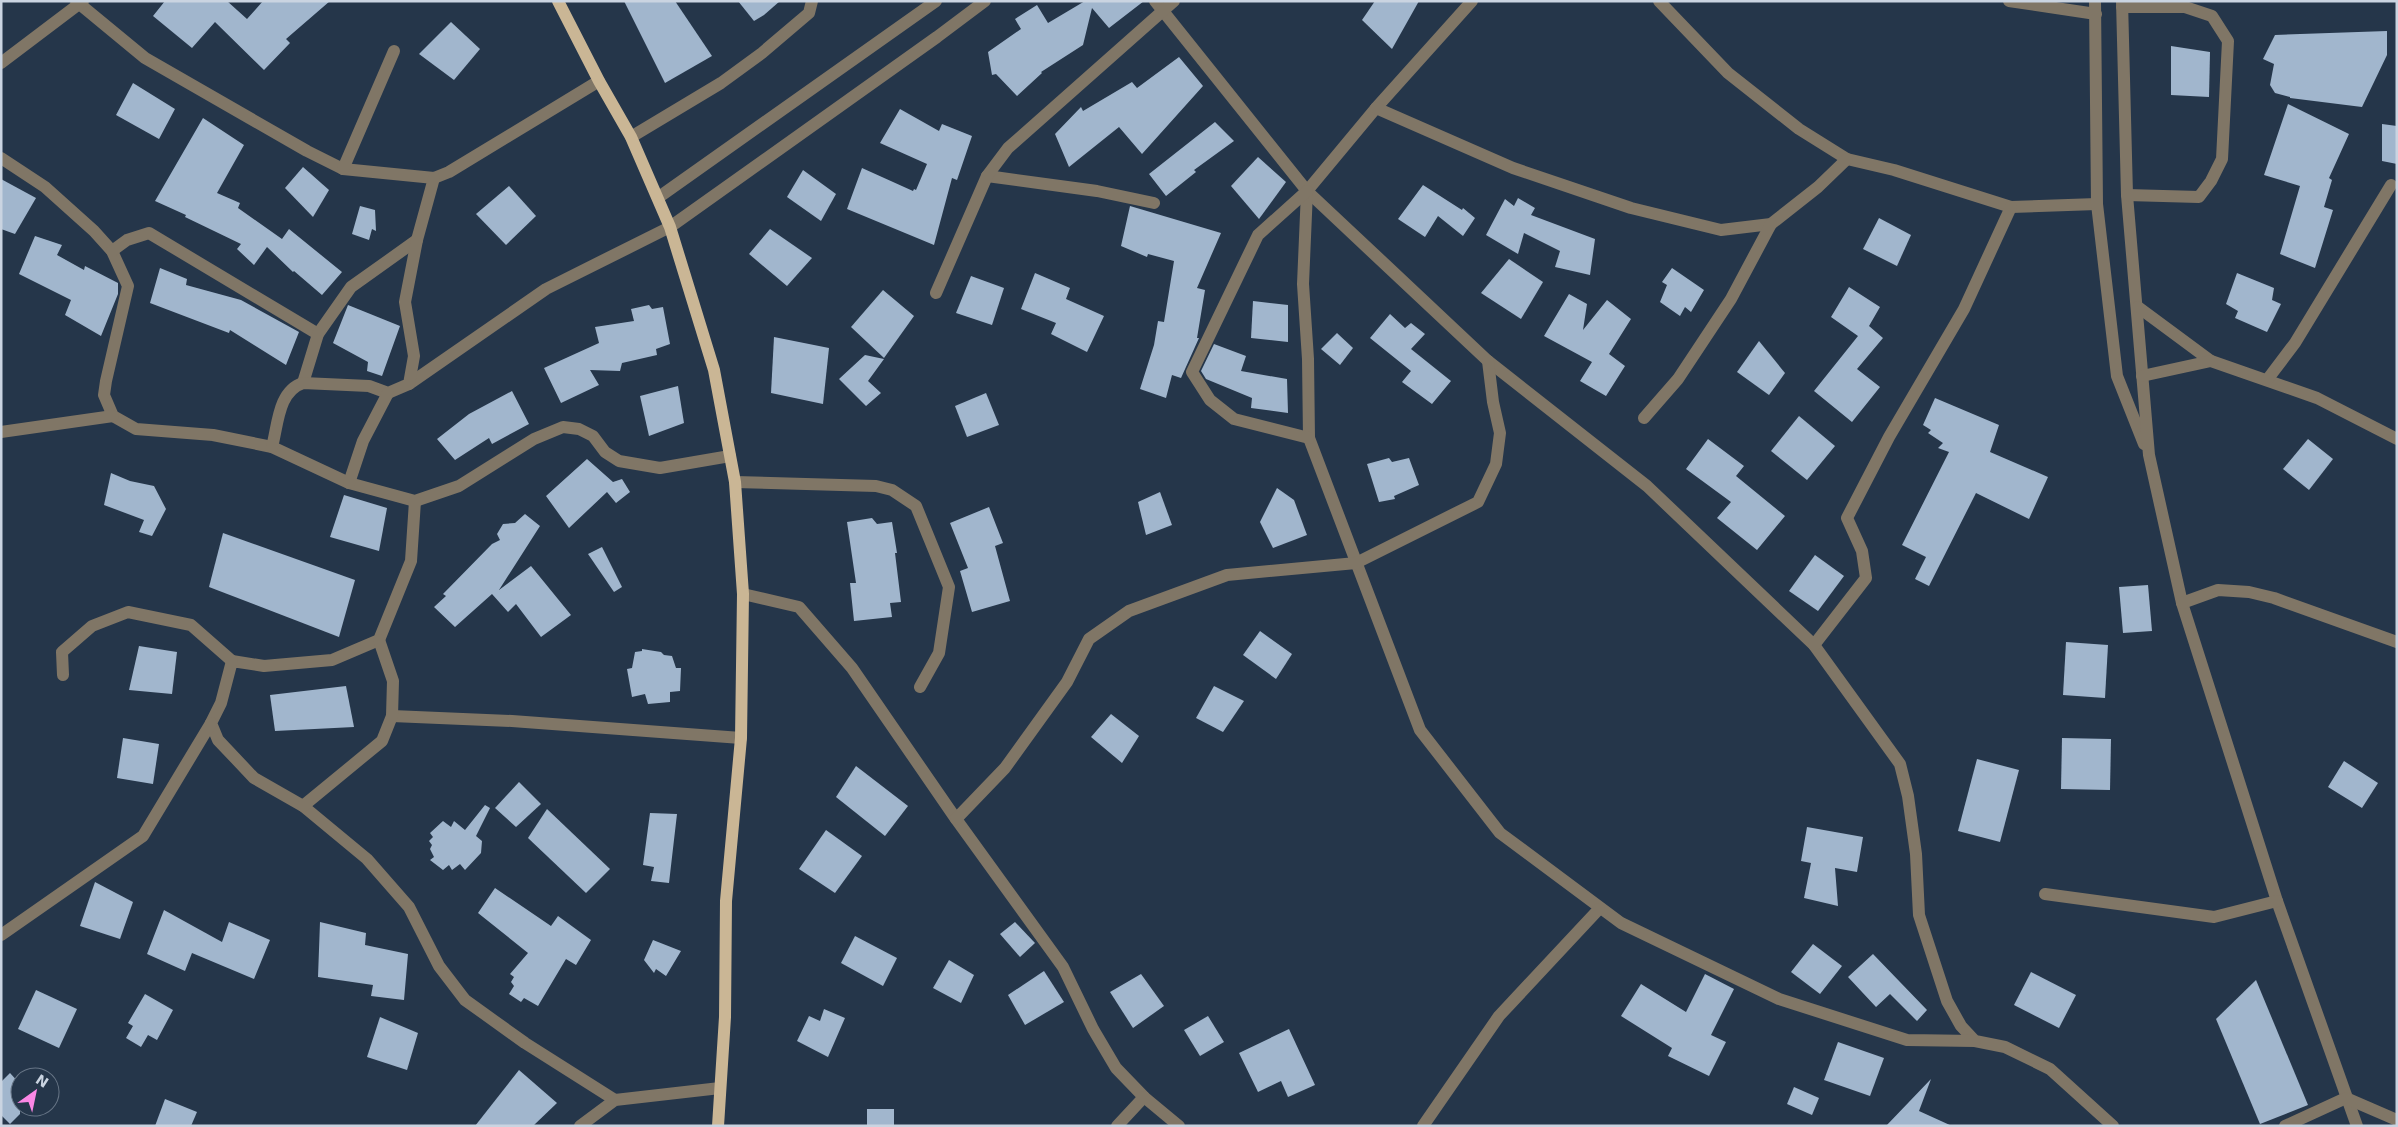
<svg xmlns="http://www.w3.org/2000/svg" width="2398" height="1127" font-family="'DejaVu Sans',sans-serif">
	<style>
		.building { fill: #a1b6cd }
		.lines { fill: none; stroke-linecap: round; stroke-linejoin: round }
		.minor { stroke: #807666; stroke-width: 12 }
		.major { stroke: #cab695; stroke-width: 12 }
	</style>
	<rect width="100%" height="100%" fill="#25364a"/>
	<g class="building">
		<path d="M165 1H227L247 19 263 1H330L286 39 290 43 264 70 215 22 192 48 153 16Z"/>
		<path d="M624 1H675L712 56 665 83Z"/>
		<path d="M738 1H780L764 15 754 21Z"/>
		<path d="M1085 1H1144L1109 28 1092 8 1083 45 1041 72 1042 73 1017 96 996 74 992 75 988 52 1021 29 1015 19 1037 5 1048 23Z"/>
		<path d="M1375 1H1419L1392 49 1362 20Z"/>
		<path d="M451 22 480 49 454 80 419 54Z"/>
		<path d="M2387 31V55L2362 107 2290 98V97L2275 93 2270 85 2274 64 2263 59 2275 35Z"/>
		<path d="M2171 46 2210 52 2209 97 2171 95Z"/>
		<path d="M1179 57 1203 86 1142 154 1119 127 1069 167 1055 134 1081 107 1083 111 1132 82 1137 88Z"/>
		<path d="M133 83 175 109 159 139 116 115Z"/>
		<path d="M2288 104 2349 134 2329 178 2332 180 2324 207 2333 210 2315 268 2280 254 2300 186 2264 175Z"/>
		<path d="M900 109 939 131 942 124 972 136 957 180 952 178 934 245 847 209 862 168 913 191 914 189 916 190 927 164 880 143Z"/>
		<path d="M203 118 244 145 217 193 240 203 238 208 282 239 289 229 342 272 322 295 294 271 293 272 267 247 254 265 237 249 241 244 185 217 186 215 155 201Z"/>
		<path d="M1215 122 1234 141 1194 170 1196 172 1166 196 1149 174Z"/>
		<path d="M2382 124 2397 126V164L2382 161Z"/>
		<path d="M1258 157 1286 182 1259 219 1231 186Z"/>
		<path d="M303 167 329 190 313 217 285 188Z"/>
		<path d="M803 170 836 194 821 221 787 197Z"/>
		<path d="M1 179 36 198 15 234 1 229Z"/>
		<path d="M1423 185 1462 210 1463 208 1475 218 1463 236 1438 216 1425 237 1398 219Z"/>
		<path d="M509 186 536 216 506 245 476 214Z"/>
		<path d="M1518 198 1535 208 1531 215 1595 239 1590 275 1555 267 1560 251 1524 233 1518 254 1486 235 1505 199 1514 206Z"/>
		<path d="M360 206 375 210 376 231 372 229 369 240 352 234Z"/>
		<path d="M1130 206 1221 233 1197 288 1205 290 1197 338H1199L1181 378 1172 375 1166 398 1140 389 1154 345 1158 321 1164 322 1174 261 1148 254 1147 257 1121 246Z"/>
		<path d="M1879 218 1911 235 1897 266 1863 249Z"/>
		<path d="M770 229 812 258 787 286 749 254Z"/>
		<path d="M35 236 62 245 57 255 84 270 85 266 118 283V294L101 336 65 315 71 300 19 274Z"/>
		<path d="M1509 259 1543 282 1521 319 1481 293Z"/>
		<path d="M160 268 187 279 186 285 241 300 299 332 286 365 230 330 229 333 150 303Z"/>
		<path d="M1672 268 1704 290 1691 312 1685 307 1680 316 1660 302 1667 285 1662 282Z"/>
		<path d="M1035 273 1070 288 1066 299 1104 316 1087 352 1051 334 1056 323 1021 309Z"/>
		<path d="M2237 273 2274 288 2272 300 2281 304 2267 332 2235 318 2238 311 2226 304Z"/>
		<path d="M971 276 1004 288 992 325 956 313Z"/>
		<path d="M1849 287 1880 307 1869 326 1883 338 1857 369 1880 387 1852 422 1814 391 1858 336 1831 317Z"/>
		<path d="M883 290 914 316 884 358 851 327Z"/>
		<path d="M1569 294 1587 304 1583 330 1607 300 1631 319 1609 354 1625 366 1606 396 1580 381 1592 362 1544 336Z"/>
		<path d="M1253 301 1288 305V342L1251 338Z"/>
		<path d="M348 305 400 326 382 376 367 371 368 362 333 343Z"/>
		<path d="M649 305 652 309 663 307 670 344 656 349 657 355 622 363 620 371 590 370 599 385 561 403 544 368 599 343 595 327 634 321 631 309Z"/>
		<path d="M1390 314 1405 328 1411 323 1425 334 1411 349 1451 381 1432 404 1402 382 1411 371 1370 338Z"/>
		<path d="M1337 333 1353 348 1340 365 1321 349Z"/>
		<path d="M774 337 829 348 823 404 771 393Z"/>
		<path d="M1759 341 1785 373 1769 395 1737 372Z"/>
		<path d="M1214 344 1246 356 1241 371 1287 379 1288 413 1251 408 1252 398 1206 379 1201 371Z"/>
		<path d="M865 355 884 359 868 381 881 393 866 406 839 379Z"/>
		<path d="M678 386 684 423 649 436 640 396Z"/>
		<path d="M512 391 529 424 492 444 489 438 455 460 437 439 469 414Z"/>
		<path d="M986 393 999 425 967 437 955 406Z"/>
		<path d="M1935 398 1999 425 1990 452 2048 477 2029 519 1976 493 1929 586 1915 579 1926 557 1902 545 1949 452 1938 448 1943 443 1928 433 1931 430 1923 425Z"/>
		<path d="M1799 416 1835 446 1807 480 1771 451Z"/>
		<path d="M1708 439 1744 466 1736 476 1785 516 1757 550 1717 518 1731 502 1686 469Z"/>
		<path d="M2308 439 2333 459 2309 490 2283 469Z"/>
		<path d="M1389 458 1392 462 1409 458 1419 485 1394 496 1395 499 1379 502 1367 464Z"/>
		<path d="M587 459 613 482 622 479 630 492 616 503 607 492 569 528 546 496Z"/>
		<path d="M111 473 130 481 154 486 166 509 152 536 139 532 144 520 104 505Z"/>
		<path d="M1277 488 1294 500 1307 535 1273 548 1260 522Z"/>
		<path d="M1160 492 1172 525 1146 535 1138 502Z"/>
		<path d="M344 495 387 508 379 551 330 537Z"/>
		<path d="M989 507 1003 543 995 546 1010 601 972 612 960 571 968 568 950 523Z"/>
		<path d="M525 514 540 526 499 590 531 566 571 615 541 637 516 604 508 612 492 594 455 627 434 607 446 596 443 594 492 544 500 540 497 534 503 524 515 523Z"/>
		<path d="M872 518 877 524 892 522 897 553H895L901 602 890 603 892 617 854 621 850 583H856L847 522Z"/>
		<path d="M223 533 355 580 339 637 209 587Z"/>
		<path d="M602 547 622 587 614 592 588 554Z"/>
		<path d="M1815 555 1844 576 1818 611 1789 591Z"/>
		<path d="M2148 585 2152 631 2123 633 2119 587Z"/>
		<path d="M1260 631 1292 654 1276 679 1243 655Z"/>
		<path d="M2066 642 2108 645 2105 698 2063 695Z"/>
		<path d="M139 646 177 652 172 694 129 690Z"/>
		<path d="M642 649 661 652 664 655 672 656 676 668H681L680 691 670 692V702L648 704 645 694 632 697 627 669 632 668 635 652 642 651Z"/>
		<path d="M346 686 354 727 275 731 270 695Z"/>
		<path d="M1214 686 1244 701 1223 732 1196 718Z"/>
		<path d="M1111 714 1139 736 1122 763 1091 737Z"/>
		<path d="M123 738 159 744 153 784 117 778Z"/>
		<path d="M2062 738 2111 739 2110 790 2061 789Z"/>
		<path d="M1977 759 2019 770 2000 842 1958 831Z"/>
		<path d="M2344 761 2378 783 2362 808 2328 787Z"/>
		<path d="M856 766 908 806 885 836 836 797Z"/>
		<path d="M519 782 541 804 516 827 495 808Z"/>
		<path d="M485 805 490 808 476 836 482 841 481 853 465 870 460 864 452 870 449 865 443 870 430 860 434 857 430 849 432 845 429 841 433 837 430 833 443 821 451 827 454 821 465 830Z"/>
		<path d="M547 809 610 869 586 893 528 838Z"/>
		<path d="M650 813 677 814 669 883 651 881 654 867 643 865Z"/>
		<path d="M1807 827 1863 837 1857 872 1835 868 1838 906 1804 898 1811 863 1801 861Z"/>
		<path d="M826 830 862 856 835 893 799 869Z"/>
		<path d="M95 882 133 902 120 939 80 926Z"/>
		<path d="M495 888 551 926 558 916 591 940 576 965 566 959 538 1006 524 998 521 1002 509 994 514 986 511 982 514 977 510 974 528 953 478 913Z"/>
		<path d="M164 910 222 942 229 922 270 940 254 979 192 953 185 971 147 954Z"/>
		<path d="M320 922 366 933 365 945 408 954 404 1000 371 996 373 985 318 977Z"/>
		<path d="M1015 922 1035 943 1020 957 1000 934Z"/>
		<path d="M855 936 897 958 883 986 841 963Z"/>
		<path d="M653 940 681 951 666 976 656 969 654 973 644 960Z"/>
		<path d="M1813 944 1842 966 1820 994 1791 972Z"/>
		<path d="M1873 954 1927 1010 1917 1021 1890 994 1876 1007 1848 977Z"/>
		<path d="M949 960 974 975 961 1003 933 988Z"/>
		<path d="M1044 971 1064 1002 1025 1025 1008 995Z"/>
		<path d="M2031 972 2076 995 2059 1028 2014 1005Z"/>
		<path d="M1141 974 1164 1006 1133 1028 1110 992Z"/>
		<path d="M1705 974 1734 989 1711 1035 1726 1042 1709 1076 1668 1056 1672 1048 1621 1016 1641 984 1686 1012Z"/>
		<path d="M2256 980 2308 1105 2260 1124 2216 1019Z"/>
		<path d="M36 990 77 1009 59 1048 18 1029Z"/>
		<path d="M145 994 173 1010 157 1040 148 1035 141 1047 126 1038 133 1026 128 1023Z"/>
		<path d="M824 1009 845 1018 828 1057 797 1041 809 1016 820 1021Z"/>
		<path d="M1208 1016 1224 1042 1200 1056 1184 1030Z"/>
		<path d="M380 1017 418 1033 407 1070 367 1057Z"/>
		<path d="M1289 1029 1315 1085 1288 1097 1281 1081 1258 1092 1239 1053Z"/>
		<path d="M1838 1042 1884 1058 1870 1096 1824 1080Z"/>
		<path d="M519 1070 557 1103 533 1126H475Z"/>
		<path d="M10 1073 20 1084V1114L10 1124 1 1115V1082Z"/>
		<path d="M1931 1079 1919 1111 1952 1126H1886Z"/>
		<path d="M1794 1087 1819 1098 1812 1115 1787 1104Z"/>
		<path d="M165 1099 197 1112 191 1126H155Z"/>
		<rect x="867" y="1109" width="27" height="17"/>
	</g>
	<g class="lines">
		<g class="minor">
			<path d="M76 1 145 58 307 151 343 169 434 178 449 172 599 81"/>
			<path d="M1155 1 1307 191 1488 361 1647 486 1814 645 1900 764 1908 796 1916 854 1919 915 1947 1001 1961 1026 1975 1041 2005 1047 2050 1069 2113 1126"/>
			<path d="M1472 1 1376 108 1307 191 1303 284 1308 359 1309 438 1420 730 1500 833 1621 923 1779 999 1907 1040 1975 1041"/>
			<path d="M1659 1 1728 73 1799 129 1847 159 1894 170 2011 207 2097 204"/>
			<path d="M2009 1 2096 14"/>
			<path d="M2095 1 2097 204 2117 376 2144 444"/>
			<path d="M2122 1 2127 195 2149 455 2182 603 2277 901 2357 1126"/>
			<path d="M2122 7H2185L2212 16 2228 41 2222 159 2211 181 2199 197 2127 195"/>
			<path d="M1 63 83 1"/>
			<path d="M1376 108 1513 168 1631 208 1721 230 1771 224 1818 187 1847 159"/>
			<path d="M631 137 721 83 762 53 809 13 812 1"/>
			<path d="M1 158 45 187 94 231 112 251 128 286 106 381 104 395 113 416 136 429 213 435 272 447 349 483 415 501 459 486 534 439 563 427 579 429 593 436 605 452 619 461 660 468 730 456"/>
			<path d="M343 169 394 51"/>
			<path d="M987 176 1097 191 1154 203"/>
			<path d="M1307 191 1258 235 1192 372 1210 400 1234 419 1309 438"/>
			<path d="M659 197 936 1"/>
			<path d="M112 251 127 240 149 233 318 334"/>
			<path d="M936 293 987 176 1008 148 1174 1"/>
			<path d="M2138 307 2211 361"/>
			<path d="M2142 376 2211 361 2317 398 2397 439"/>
			<path d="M2267 380 2295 343 2391 185"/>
			<path d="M303 383 318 334 351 287 417 240"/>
			<path d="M409 384 546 289 670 227 937 37 985 1"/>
			<path d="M1644 418 1678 379 1731 299 1771 224"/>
			<path d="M1 432 113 416"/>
			<path d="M272 447C278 425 278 391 303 383L369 386 388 393 409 384 414 356 405 302 417 240 434 178"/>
			<path d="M735 482 876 486 892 490 916 506 949 587 939 653 920 687"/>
			<path d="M349 483 363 441 388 393"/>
			<path d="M415 501 411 561 379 640 332 660 264 666 232 661 221 703 211 723 218 740 254 778 303 806 367 859 409 907 439 966 465 1000 525 1043 615 1100"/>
			<path d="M743 594 799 607 852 668 956 819 1063 967 1093 1029 1116 1068 1144 1097 1179 1126"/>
			<path d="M2182 603 2218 590 2249 592 2274 598 2397 642"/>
			<path d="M1814 645 1866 578 1862 551 1847 518 1889 437 1964 309 2011 207"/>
			<path d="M63 675 62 652 92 626 128 612 191 625 232 661"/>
			<path d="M392 716 512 721 741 738"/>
			<path d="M303 806 382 741 392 716 393 681 379 640"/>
			<path d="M956 819 1005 768 1067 682 1089 639 1129 611 1227 575 1356 563 1478 502 1496 464 1500 433 1493 402 1488 361"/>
			<path d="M2045 894 2214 917 2277 901"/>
			<path d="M1 935 143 836 211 723"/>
			<path d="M580 1126 615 1100 720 1088"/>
			<path d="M1117 1126 1144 1097"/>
			<path d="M1423 1126 1499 1016 1599 909"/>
			<path d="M2285 1126 2346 1098 2397 1120"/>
		</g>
		<path class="major" d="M558 1 599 81 631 137 670 227 714 370 735 482 743 594 741 738 726 901 725 1017 718 1126"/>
	</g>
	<rect width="2398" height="1127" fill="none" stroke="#cad4e1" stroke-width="5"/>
	<g transform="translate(35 1092) rotate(33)"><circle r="24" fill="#25364a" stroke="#677586"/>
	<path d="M0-4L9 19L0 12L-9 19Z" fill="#fb87e5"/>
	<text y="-8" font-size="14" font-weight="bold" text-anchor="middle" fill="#cad4e1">N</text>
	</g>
</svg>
